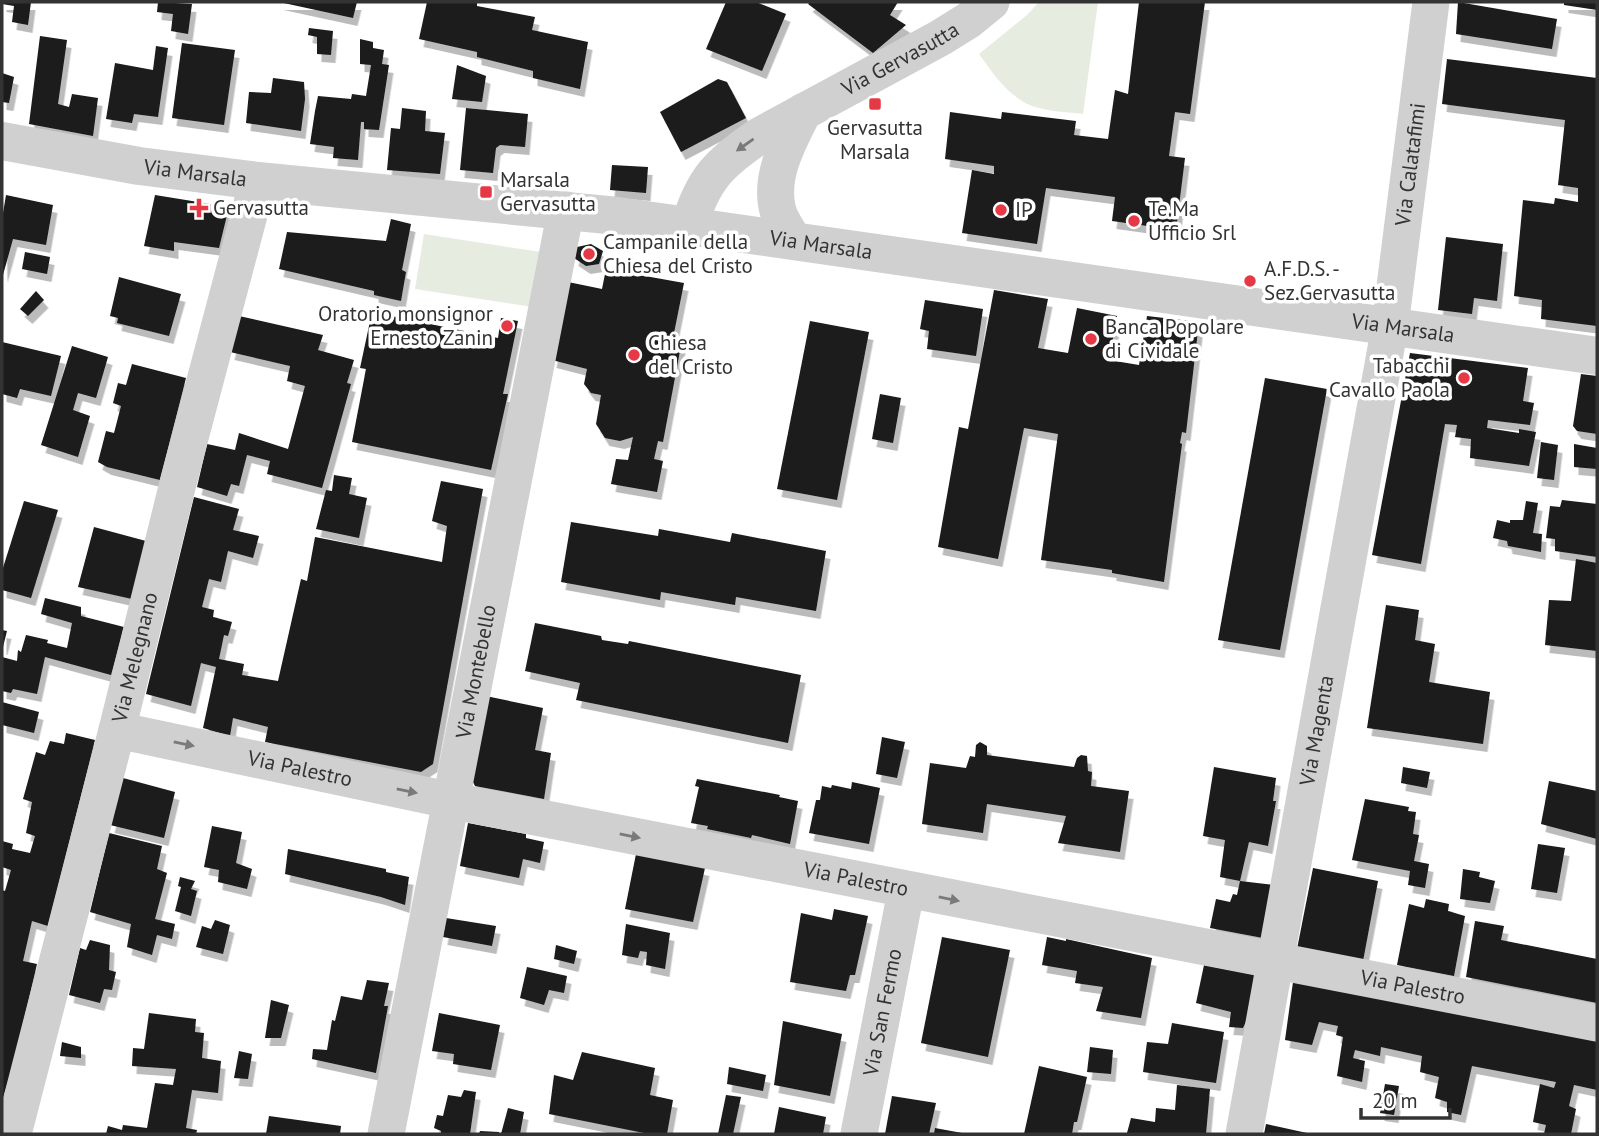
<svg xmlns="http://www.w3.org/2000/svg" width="1599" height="1136" font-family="'PT Sans',sans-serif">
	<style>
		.green { fill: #e6ecdf }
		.building { fill: #1a1a1a; filter: url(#shadow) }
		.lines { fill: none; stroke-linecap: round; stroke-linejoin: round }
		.minor { stroke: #d0d0d0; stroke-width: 37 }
		.tertiary { stroke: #d0d0d0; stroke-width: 38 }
		.oneway { fill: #7a7a7a }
		.poi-dot { fill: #e63946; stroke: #fff; stroke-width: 2.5 }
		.labels { text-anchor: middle; stroke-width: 7; stroke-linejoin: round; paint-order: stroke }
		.street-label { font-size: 21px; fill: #333; stroke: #fff }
		.poi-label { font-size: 21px; fill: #333; stroke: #fff; text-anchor: start }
	</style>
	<defs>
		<filter id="shadow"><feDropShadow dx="4.5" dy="8" stdDeviation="0" flood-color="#0004"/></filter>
	</defs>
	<rect width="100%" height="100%" fill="#fff"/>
	<g class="green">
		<path d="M1039 2H1098L1083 114C1069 112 1053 112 1039 108 1011 101 995 76 979 54L1027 15Z"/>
		<path d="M424 234 541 252 533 307 415 289Z"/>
	</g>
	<g class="building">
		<path d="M2 2H31L28 25 12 22 14 6 2 4Z"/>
		<path d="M158 2 192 4 188 34 171 31 173 14 157 12Z"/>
		<path d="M279 2H357L353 18Z"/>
		<path d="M427 2H477V6L535 17 532 30 588 42 580 89 533 78V71L477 57V52L419 39Z"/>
		<path d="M726 2H756L786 14 762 71 706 49Z"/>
		<path d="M810 2H898L890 15 906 25 873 53 808 4Z"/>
		<path d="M1139 2H1205L1190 114 1175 112 1169 156 1185 158 1176 230 1112 221 1115 197 1046 188 1037 244 962 233 972 170 994 174V166L945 159 950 112 1001 119 1002 112 1076 121 1074 135 1108 139 1115 90 1128 94Z"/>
		<path d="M1458 2 1557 19 1552 49 1456 34Z"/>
		<path d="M1564 2H1597V10L1564 5Z"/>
		<path d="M309 28 333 31 331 55 317 54V37L308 35Z"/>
		<path d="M40 36 67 40 58 104 69 107 72 94 98 98 93 136 29 124Z"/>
		<path d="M360 39 373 42V48L384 50 382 64 389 65 379 130 364 129V122H361L358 160 333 158 334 147 310 144 315 111 318 96 351 99 352 94 366 96 371 65 360 64Z"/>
		<path d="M182 43 235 50 224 125 172 118Z"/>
		<path d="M156 46 168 48 158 117 134 114 132 123 106 119 115 63 153 70Z"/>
		<path d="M1447 59 1597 78V326L1541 319 1542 300 1514 296 1523 200 1554 204 1555 198 1578 202V188L1558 185 1565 120 1442 104Z"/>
		<path d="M457 65 486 76 482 102 452 99Z"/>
		<path d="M2 73 14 77 9 103 2 102Z"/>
		<path d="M273 78 304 82 305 99 301 131 246 123 249 92 271 93Z"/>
		<path d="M718 79 727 82 746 118 681 152 660 112Z"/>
		<path d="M402 108 426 111 425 131 445 133 440 174 387 170 391 128 400 129Z"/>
		<path d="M466 108 528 114 525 147 500 145 496 148 493 173 460 170Z"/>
		<path d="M612 165 648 167 646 193 610 190Z"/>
		<path d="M6 195 53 205 46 245 13 239 3 275 2 219Z"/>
		<path d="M155 195 229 207 219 248 174 242V251L144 246Z"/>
		<path d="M391 219 411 224 402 270 406 272 401 301 374 295V291L279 269 287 232 386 241Z"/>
		<path d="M1446 237 1503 244 1497 301 1474 298 1472 314 1438 310Z"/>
		<path d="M591 244 603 251 599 264 586 266 574 258 577 247Z"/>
		<path d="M25 252 50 257 47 274 22 269Z"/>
		<path d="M606 269 684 283 673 338 682 340 663 442 658 441 654 459 663 461 657 492 611 484 616 459 628 460 633 437 620 441 605 438 596 424 601 395 591 393 584 384 587 369 552 360 568 282 602 289Z"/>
		<path d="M119 277 181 294 169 336 117 323 118 318 110 316Z"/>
		<path d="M994 290 1048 299 1038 348 1068 353 1077 308 1117 316 1109 360 1139 365 1147 316 1199 322 1186 433 1182 432 1180 443 1182 444 1164 582 1112 573V570L1041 560 1058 434 1024 428 998 559 938 547 959 427 968 429Z"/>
		<path d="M36 291 44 300 28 316 20 309Z"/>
		<path d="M925 300 983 309 976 356 927 349 929 331 920 329Z"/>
		<path d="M372 312 498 338 501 318 518 321 503 394H508L491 470 352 442 366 369 360 368Z"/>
		<path d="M239 316 323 335 318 350 354 360 347 383 351 384 322 488 267 474 270 461 247 455 239 486 231 484 227 496 197 487 207 444 235 450 239 433 288 449 305 386 287 381 290 366 230 352Z"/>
		<path d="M810 321 869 332 837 500 777 489Z"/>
		<path d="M2 342 61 356 51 396 20 389 17 398 2 394Z"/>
		<path d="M72 346 108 357 96 398 78 393 73 410 90 416 78 457 41 445Z"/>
		<path d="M1410 353 1528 368 1523 401 1534 403 1530 425 1488 420 1487 428 1519 433V429L1536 432 1529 466 1470 458 1471 439 1455 437 1457 425 1445 424 1421 564 1372 555Z"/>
		<path d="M132 364 186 378 160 480 107 467 98 462 106 431 114 433 121 406 113 403 118 383 126 385Z"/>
		<path d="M1581 374 1597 376V434L1577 431 1573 426Z"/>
		<path d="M1265 378 1327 389 1280 650 1218 640Z"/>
		<path d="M880 394 901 398 893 443 872 439Z"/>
		<path d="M1541 442 1558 445 1554 480 1537 478Z"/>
		<path d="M1574 444 1597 448V469L1574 467Z"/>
		<path d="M334 475 352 478 349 494 367 498 359 538 316 529 326 490 332 491Z"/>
		<path d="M441 481 483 489 433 764 421 772 265 742 268 727 233 718 230 736 203 728 216 667 201 663 191 706 146 694 194 497 239 509 233 530 259 536 253 558 228 551 221 582 209 579 202 607 214 610 213 617 232 622 228 636 224 635 219 659 244 664 242 675 278 681 301 579 307 581 315 537 442 562 447 526 432 521Z"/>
		<path d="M1562 500 1597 504V557L1555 551V539L1546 538 1550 506 1560 507Z"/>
		<path d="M24 501 58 510 31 598 2 590V571Z"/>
		<path d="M1526 501 1538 503 1533 533 1542 534 1541 552 1508 546 1507 541 1493 538 1497 520 1510 523V520H1523Z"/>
		<path d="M571 522 658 536 659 529 730 542 732 533 826 551 816 611 736 597 735 605 661 592 660 600 561 582Z"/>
		<path d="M94 527 146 541 132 599 78 587Z"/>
		<path d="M1576 559 1597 563V651L1545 645 1549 600 1571 601Z"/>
		<path d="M45 598 81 607V616L124 627 111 675 45 657 37 694 13 689 11 693 2 691V657L17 661 18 650 21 652 26 635 48 640 47 643 67 648 72 623 41 614Z"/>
		<path d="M1386 605 1419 610 1415 640 1435 644 1429 682 1490 692 1483 744 1367 728Z"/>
		<path d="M535 623 601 636 602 640 628 644 629 641 801 675 788 743 576 700 580 683 525 671Z"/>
		<path d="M2 630 7 631 3 647H2Z"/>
		<path d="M481 695 543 708 535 750 551 753 544 799 475 786 468 772Z"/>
		<path d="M2 702 39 712 34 733 2 725Z"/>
		<path d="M66 733 95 740 48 926 32 921 23 961 37 964 15 1058 2 1102V890L5 891 11 870 2 867V841L13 844 12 849 30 853 35 836 26 833 32 802 23 799 36 752 45 755 50 741 64 744Z"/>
		<path d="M882 737 905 742 897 778 876 774Z"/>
		<path d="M980 742 987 746V755L1074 767 1077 758 1081 755 1087 756 1088 771 1092 772 1091 786 1129 791 1120 852 1058 843 1066 816 987 804 983 833 922 824 930 763 966 768 970 756 975 757 976 745Z"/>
		<path d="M1214 767 1276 778 1273 801H1276L1268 846 1249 842 1240 881 1220 877 1225 840 1203 836Z"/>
		<path d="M1403 767 1430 772 1427 788 1401 783Z"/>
		<path d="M123 778 175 792 164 838 110 825Z"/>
		<path d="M697 779 780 795 779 797 798 801 790 844 752 835 751 838 707 829 708 826 691 823 699 787 695 786Z"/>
		<path d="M1549 781 1597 791V839L1541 824Z"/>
		<path d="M852 782 880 788 869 844 809 833 816 800H820L822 786 831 788 832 785 851 789Z"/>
		<path d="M1365 799 1409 807 1408 811 1416 812 1413 834 1419 835 1414 861 1429 864 1425 888 1408 885 1410 871 1352 860Z"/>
		<path d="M468 823 526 834V838L544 842 540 863 523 859 519 878 460 866Z"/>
		<path d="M212 826 242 832 236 863 252 869 247 889 218 882 219 870 204 867Z"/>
		<path d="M109 833 162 846 157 869 167 873 155 919 175 924 172 939 157 935 152 955 127 947 131 924 90 912Z"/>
		<path d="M1538 844 1565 848 1557 893 1531 889Z"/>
		<path d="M288 849 386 869V872L409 877 405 905 381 897 285 874Z"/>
		<path d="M636 854 705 868 693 922 625 909Z"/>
		<path d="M1313 868 1378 881 1363 961 1297 949Z"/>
		<path d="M1463 869 1480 872 1479 877 1495 881 1490 903 1460 899Z"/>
		<path d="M180 877 195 881 191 889 197 891 191 916 175 911 181 887 178 886Z"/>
		<path d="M1240 881 1275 885 1263 938 1210 928 1216 899 1230 902 1233 894 1237 895Z"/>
		<path d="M1426 899 1449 904 1448 911 1465 916 1454 976 1397 965 1409 904 1424 908Z"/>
		<path d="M834 909 868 916 855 975H850L846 991 790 982 801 913 832 920Z"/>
		<path d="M446 918 496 926 492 946 443 937Z"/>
		<path d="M215 920 230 925 223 954 196 947 202 926 211 929Z"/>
		<path d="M1475 921 1504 926 1501 940 1597 959V1003L1466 977Z"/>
		<path d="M626 924 670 933 665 969 646 965 647 952 640 951 638 958 622 955Z"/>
		<path d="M942 937 1010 950 988 1057 921 1043Z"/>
		<path d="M1047 937 1066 941V939L1152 958 1141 1018 1096 1011 1103 987 1075 983 1077 971 1042 965Z"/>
		<path d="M90 940 110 945 109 970 116 972 112 990 104 989 100 1003 69 995 80 948 86 950Z"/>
		<path d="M556 945 577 951 574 964 554 959Z"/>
		<path d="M1204 965 1256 975 1249 1015 1243 1028 1229 1027 1231 1012 1196 1003Z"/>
		<path d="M527 967 567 976 564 993 549 990 544 1005 520 998Z"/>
		<path d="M367 980 389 983 384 1006H388L376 1073 312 1059 313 1049 327 1050 332 1020 335 1021 341 996 362 1000Z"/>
		<path d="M1293 982 1597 1040V1090L1574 1085 1569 1106 1576 1109 1571 1134H1544L1546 1125 1533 1122 1540 1084 1554 1088 1556 1082 1472 1066 1461 1115 1447 1112V1102L1435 1098 1439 1077 1420 1072 1422 1056 1381 1047 1380 1056 1355 1050 1353 1058 1365 1061 1362 1082 1337 1076 1343 1037 1336 1035 1338 1026 1319 1022 1312 1045 1285 1040Z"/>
		<path d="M271 1000 289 1005 281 1038H265Z"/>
		<path d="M149 1013 196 1019 195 1032 204 1033 202 1058 221 1061 218 1093 192 1090 186 1128 197 1130 196 1134H106L108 1126 122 1130 123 1125 147 1128 155 1083 173 1085 176 1069 132 1066 133 1048 144 1049Z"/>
		<path d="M439 1013 500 1025 491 1070 453 1064 454 1054 432 1051Z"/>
		<path d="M783 1021 842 1034 830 1096 774 1085Z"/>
		<path d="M1172 1023 1224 1032 1216 1083 1143 1072 1147 1042 1168 1044Z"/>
		<path d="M62 1042 81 1047V1058L60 1056Z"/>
		<path d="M1090 1047 1113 1050 1111 1074 1087 1072Z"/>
		<path d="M239 1051 252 1054 248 1079 234 1078Z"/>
		<path d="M582 1052 655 1068 650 1095 673 1100 667 1134H649L549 1114 554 1075 573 1080Z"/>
		<path d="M1039 1066 1087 1077 1077 1122H1074L1072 1134H1024Z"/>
		<path d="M729 1067 766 1075 763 1091 727 1084Z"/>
		<path d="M1385 1084 1399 1086 1394 1115 1380 1113Z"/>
		<path d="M1177 1085 1210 1089 1206 1134 1127 1133 1131 1118 1155 1122 1156 1108 1175 1110Z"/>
		<path d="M464 1090 476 1092 470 1134H441V1131L434 1128 437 1115 443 1116 448 1095 461 1097Z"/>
		<path d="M726 1095 741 1097 733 1134H718Z"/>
		<path d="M892 1096 936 1103 929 1134H885Z"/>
		<path d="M779 1107 826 1117 823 1134H774Z"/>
		<path d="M508 1108 524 1112 520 1134H501Z"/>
		<path d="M269 1116 341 1126 340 1134H266Z"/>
		<path d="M1266 1124 1307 1133V1134H1264Z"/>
		<path d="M935 1128 962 1133 961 1134H934Z"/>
		<path d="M480 1131 499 1132V1134H479Z"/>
	</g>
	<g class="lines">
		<g class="minor">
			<path id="s1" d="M689 226C703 179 719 163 759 136L940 38 969 20 991 2"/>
			<path d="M794 241C789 233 784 225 780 217 766 181 788 142 804 111"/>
			<path id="s2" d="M117 730 453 801 1597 1023"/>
			<path id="s3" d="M13 1134 117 730 178 483 258 181"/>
			<path id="s4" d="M386 1134 566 210"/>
			<path id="s5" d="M859 1134 906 891"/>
			<path id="s6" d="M1244 1134 1390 326 1431 2"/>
		</g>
		<path class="tertiary" id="s7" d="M2 141 139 166 258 181 618 216 1597 356"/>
	</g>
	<defs><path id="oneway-solid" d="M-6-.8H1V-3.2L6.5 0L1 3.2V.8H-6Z" transform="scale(1.75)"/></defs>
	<g class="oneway">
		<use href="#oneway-solid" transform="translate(745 145) rotate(145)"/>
		<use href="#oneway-solid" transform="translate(184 744) rotate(12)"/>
		<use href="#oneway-solid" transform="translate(407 791) rotate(12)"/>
		<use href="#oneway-solid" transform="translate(630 836) rotate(11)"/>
		<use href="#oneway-solid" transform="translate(949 899) rotate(11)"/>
	</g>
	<g class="poi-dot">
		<rect x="868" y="97" width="14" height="14" rx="3.5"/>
		<rect x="479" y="185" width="14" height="14" rx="3.5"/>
		<path d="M195.5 197.5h7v7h7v7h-7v7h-7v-7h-7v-7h7z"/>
		<circle cx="1001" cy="210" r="7"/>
		<circle cx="1134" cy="221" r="7"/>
		<circle cx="589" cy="254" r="7"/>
		<circle cx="1250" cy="281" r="7"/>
		<circle cx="507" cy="326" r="7"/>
		<circle cx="1091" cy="339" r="7"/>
		<circle cx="634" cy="355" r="7"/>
		<circle cx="1464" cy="378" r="7"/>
	</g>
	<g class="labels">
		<g class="street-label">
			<text dy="7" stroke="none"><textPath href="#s1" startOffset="278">Via Gervasutta</textPath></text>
			<text dy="7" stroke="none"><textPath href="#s6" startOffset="984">Via Calatafimi</textPath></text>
			<text dy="7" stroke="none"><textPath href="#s7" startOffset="196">Via Marsala</textPath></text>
			<text dy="7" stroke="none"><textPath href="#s7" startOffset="826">Via Marsala</textPath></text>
			<text dy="7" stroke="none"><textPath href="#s7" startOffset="1414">Via Marsala</textPath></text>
			<text dy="7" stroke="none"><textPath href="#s3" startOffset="492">Via Melegnano</textPath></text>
			<text dy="7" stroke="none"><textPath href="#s4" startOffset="471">Via Montebello</textPath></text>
			<text dy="7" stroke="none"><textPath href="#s6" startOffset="410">Via Magenta</textPath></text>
			<text dy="7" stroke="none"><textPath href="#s2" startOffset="187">Via Palestro</textPath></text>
			<text dy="7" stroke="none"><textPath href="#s2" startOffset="754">Via Palestro</textPath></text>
			<text dy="7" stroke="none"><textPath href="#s2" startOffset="1321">Via Palestro</textPath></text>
			<text dy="7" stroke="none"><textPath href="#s5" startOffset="124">Via San Fermo</textPath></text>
		</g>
		<g class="poi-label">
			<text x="875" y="135" text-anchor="middle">Gervasutta<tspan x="875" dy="24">Marsala</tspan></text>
			<text x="500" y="187">Marsala<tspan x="500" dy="24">Gervasutta</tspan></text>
			<text x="213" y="215">Gervasutta</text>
			<text x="1148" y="216">Te.Ma<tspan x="1148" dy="24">Ufficio Srl</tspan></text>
			<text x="1015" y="217">IP</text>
			<text x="603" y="249">Campanile della<tspan x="603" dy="24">Chiesa del Cristo</tspan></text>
			<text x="1264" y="276">A.F.D.S. -<tspan x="1264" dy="24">Sez.Gervasutta</tspan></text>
			<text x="493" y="321" text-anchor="end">Oratorio monsignor<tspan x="493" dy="24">Ernesto Zanin</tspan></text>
			<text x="1105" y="334">Banca Popolare<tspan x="1105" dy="24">di Cividale</tspan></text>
			<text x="648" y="350">Chiesa<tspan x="648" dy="24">del Cristo</tspan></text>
			<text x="1450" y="373" text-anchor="end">Tabacchi<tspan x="1450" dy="24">Cavallo Paola</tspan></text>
		</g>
	</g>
	<rect width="1599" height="1136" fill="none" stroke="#333333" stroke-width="7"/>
	<path d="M1361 1108v10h89v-10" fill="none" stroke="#333333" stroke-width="3.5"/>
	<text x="1372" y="1108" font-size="21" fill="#333333" stroke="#ffffff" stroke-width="5" paint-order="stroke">20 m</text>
</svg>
